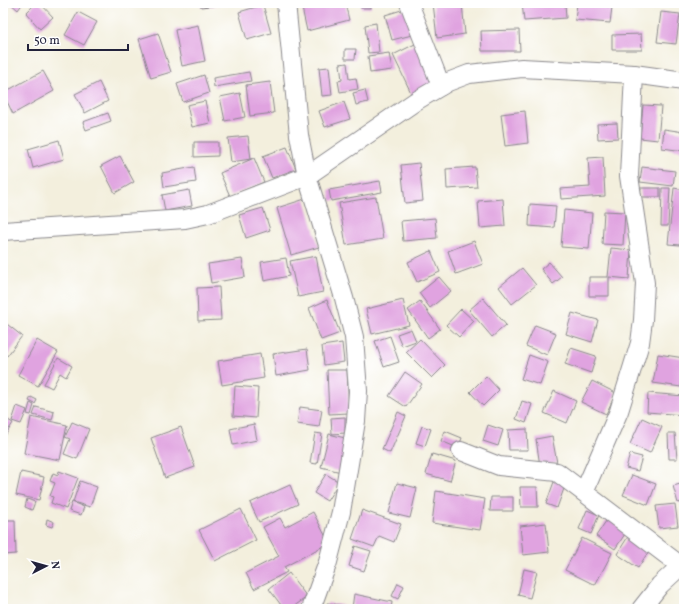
<svg xmlns="http://www.w3.org/2000/svg" width="687" height="612" font-family="Vollkorn,serif">
	<style>
		.building { fill: #e0a3e0 }
		.lines { fill: none; stroke-linecap: round; stroke-linejoin: round }
		.minor-casing { stroke: #8a888c; stroke-width: 20 }
		.minor { stroke: #fff; stroke-width: 18 }
	</style>
	<rect width="100%" height="100%" fill="#fff"/>
	<filter id="ink" filterUnits="userSpaceOnUse"><feTurbulence type="fractalNoise" baseFrequency=".025" numOctaves="2"/><feDisplacementMap in="SourceGraphic" scale="8" xChannelSelector="R" yChannelSelector="G"/><feConvolveMatrix kernelMatrix="1 2 1 2 8 2 1 2 1" color-interpolation-filters="sRGB"/></filter>
	<filter id="wash" filterUnits="userSpaceOnUse"><feTurbulence type="fractalNoise" baseFrequency=".012" numOctaves="4" result="noise"/><feDisplacementMap in="SourceGraphic" scale="16" xChannelSelector="R" yChannelSelector="G"/><feGaussianBlur stdDeviation="0.9" result="paint"/><feColorMatrix in="noise" values="0 0 0 0 0 0 0 0 0 0 0 0 0 0 0 0 0 1.4 0 .05"/><feComposite in="paint" operator="in"/></filter>
	<g filter="url(#wash)">
		<rect width="100%" height="100%" fill="#f3efdd"/>
		<g id="blocks">
			<g class="building">
				<path d="M10 3H23L18 10Z"/>
				<path d="M36 3H40L53 17 40 29 26 13Z"/>
				<path d="M200 3H219V5L201 7Z"/>
				<path d="M322 3H345L349 20 307 31 302 8Z"/>
				<rect x="361" y="3" width="10" height="5"/>
				<path d="M433 3H462L465 34 437 38Z"/>
				<path d="M522 3H565L566 18 524 21Z"/>
				<path d="M577 4 612 7 610 23 575 20Z"/>
				<path d="M263 5 271 33 247 40 239 12Z"/>
				<path d="M405 9 412 35 392 40 385 15Z"/>
				<path d="M78 12 97 22 84 45 65 35Z"/>
				<path d="M661 12 680 14 676 44 657 42Z"/>
				<path d="M376 23 379 52 368 53 365 25Z"/>
				<path d="M198 25 205 61 182 66 175 30Z"/>
				<path d="M519 30 520 51H482L481 31Z"/>
				<path d="M158 33 171 72 151 78 139 39Z"/>
				<path d="M641 34 642 50H612V35Z"/>
				<path d="M419 42 439 84 413 97 393 55Z"/>
				<path d="M345 49H356L355 59H345Z"/>
				<path d="M389 53 392 70 370 73 368 56Z"/>
				<path d="M347 63 349 79 356 78 358 89 340 92 338 81 342 80 340 64Z"/>
				<path d="M329 67 332 95 322 96 319 68Z"/>
				<path d="M43 71 54 91 13 114 3 93Z"/>
				<path d="M249 72 251 81 214 87 213 78Z"/>
				<path d="M204 75 209 93 183 102 177 84Z"/>
				<path d="M99 82 108 101 85 113 75 94Z"/>
				<path d="M270 82 274 113 250 116 246 85Z"/>
				<path d="M365 90 368 102 356 105 353 93Z"/>
				<path d="M240 93 245 117 225 121 220 97Z"/>
				<path d="M205 101 210 123 192 127 187 105Z"/>
				<path d="M344 102 350 119 325 127 319 111Z"/>
				<path d="M643 105 661 106 658 140 640 138Z"/>
				<path d="M525 111 528 143 505 146 501 114Z"/>
				<path d="M108 113 111 121 86 130 83 122Z"/>
				<path d="M617 123 618 138 598 139 597 124Z"/>
				<path d="M664 129 684 132V151L662 148Z"/>
				<path d="M248 136 251 159 231 162 228 138Z"/>
				<path d="M59 140 64 159 33 168 28 149Z"/>
				<path d="M194 142H218V156L194 157Z"/>
				<path d="M287 147 296 169 272 178 263 156Z"/>
				<path d="M120 156 134 182 115 193 101 166Z"/>
				<path d="M603 157 605 196 561 199 560 189 590 187 588 158Z"/>
				<path d="M254 158 264 182 230 196 220 173Z"/>
				<path d="M419 163 423 201 405 203 401 165Z"/>
				<path d="M194 167 196 182 164 187 162 173Z"/>
				<path d="M475 167 477 187 447 189 446 169Z"/>
				<path d="M642 167 675 171 673 186 640 182Z"/>
				<path d="M380 181 382 192 331 201 329 190Z"/>
				<path d="M640 188H660V197H641Z"/>
				<path d="M662 188H670L668 226H661Z"/>
				<path d="M674 188 684 190 680 245 668 244Z"/>
				<path d="M189 190 192 206 165 211 162 195Z"/>
				<path d="M376 197 383 239 346 245 339 203Z"/>
				<path d="M305 199 319 247 291 255 277 208Z"/>
				<path d="M503 199 505 226 480 228 478 201Z"/>
				<path d="M530 204 556 206 554 228 529 226Z"/>
				<path d="M263 208 270 230 246 238 239 215Z"/>
				<path d="M564 210 592 213 589 249 561 247Z"/>
				<path d="M604 211 625 212 623 245 602 244Z"/>
				<path d="M435 218 437 238 403 241 401 221Z"/>
				<path d="M474 241 483 264 456 274 448 251Z"/>
				<path d="M611 248 631 250 629 279 609 277V296H589V277H608Z"/>
				<path d="M431 251 440 272 417 282 408 262Z"/>
				<path d="M316 256 323 292 298 297 290 261Z"/>
				<path d="M286 258 289 276 264 281 261 262Z"/>
				<path d="M242 259 245 277 211 283 208 264Z"/>
				<path d="M549 262 562 277 553 284 541 269Z"/>
				<path d="M522 268 536 285 512 304 499 287Z"/>
				<path d="M439 277 451 291 430 308 419 293Z"/>
				<path d="M219 287 221 320 198 321 197 288Z"/>
				<path d="M483 298 506 325 492 337 469 310Z"/>
				<path d="M327 300 340 333 321 340 309 308Z"/>
				<path d="M403 300 409 325 372 334 366 309Z"/>
				<path d="M420 301 440 329 428 338 408 310Z"/>
				<path d="M461 309 474 321 459 337 446 325Z"/>
				<path d="M572 313 598 320 592 342 566 334Z"/>
				<path d="M3 321 22 336 7 356 3 353Z"/>
				<path d="M535 325 556 333 547 355 526 346Z"/>
				<path d="M411 329 416 341 402 346 397 334Z"/>
				<path d="M390 336 399 362 384 367 375 341Z"/>
				<path d="M420 339 445 365 432 378 406 352Z"/>
				<path d="M37 340 58 352 38 386 18 375Z"/>
				<path d="M342 343 344 362 324 365 322 346Z"/>
				<path d="M571 348 596 356 591 373 565 364Z"/>
				<path d="M307 349 310 370 276 376 273 354Z"/>
				<path d="M260 354 264 378 222 385 218 361Z"/>
				<path d="M658 354 684 358 681 387 653 383Z"/>
				<path d="M529 355 548 362 540 385 521 379Z"/>
				<path d="M58 358 72 366 66 377 60 373 52 388 44 384Z"/>
				<path d="M327 370H347L349 413 329 414Z"/>
				<path d="M405 372 422 384 406 407 389 396Z"/>
				<path d="M486 376 499 390 483 406 470 392Z"/>
				<path d="M592 381 616 393 606 414 581 402Z"/>
				<path d="M235 386 258 388 256 418 233 416Z"/>
				<path d="M554 391 576 401 567 423 544 413Z"/>
				<path d="M648 393 684 396V415L647 412Z"/>
				<path d="M31 397 37 400 35 404 29 401Z"/>
				<path d="M522 401 532 404 526 423 516 419Z"/>
				<path d="M30 403 34 405 31 415 27 414Z"/>
				<path d="M17 406 27 410 21 424 12 421Z"/>
				<path d="M36 407 54 412 52 420 33 415Z"/>
				<path d="M300 407 322 410 319 427 297 424Z"/>
				<path d="M398 412 406 416 390 453 382 449Z"/>
				<path d="M3 417 13 423 3 439Z"/>
				<path d="M31 417 67 425 60 460 24 453Z"/>
				<path d="M345 417V433L332 434 331 418Z"/>
				<path d="M642 418 662 427 650 453 630 444Z"/>
				<path d="M72 422 89 429 77 459 64 454 70 439 65 437Z"/>
				<path d="M254 424 257 440 233 445 230 429Z"/>
				<path d="M488 425 503 430 498 446 483 441Z"/>
				<path d="M422 426 431 429 425 446 416 443Z"/>
				<path d="M181 427 195 467 165 478 151 438Z"/>
				<path d="M527 429 528 450H509L508 430Z"/>
				<path d="M445 431 462 438 458 448 441 441Z"/>
				<path d="M315 433 322 434 317 464 310 463Z"/>
				<path d="M668 433H675L677 459H669Z"/>
				<path d="M329 434 349 439 341 472 321 467Z"/>
				<path d="M552 436 557 463 540 466 536 439Z"/>
				<path d="M432 454 456 461 450 481 426 474Z"/>
				<path d="M630 454 642 457 638 471 626 468Z"/>
				<path d="M59 471 78 478 66 509 51 503 53 497 50 496 55 483 50 481 53 473 58 475Z"/>
				<path d="M21 472 44 477 39 500 16 495Z"/>
				<path d="M326 474 339 482 327 501 314 493Z"/>
				<path d="M632 475 656 484 648 505 623 495Z"/>
				<path d="M555 479 566 483 557 508 546 504Z"/>
				<path d="M80 481 97 487 90 507 73 502Z"/>
				<path d="M397 483 417 488 410 518 389 513Z"/>
				<path d="M684 483V501L678 503 673 486Z"/>
				<path d="M290 485 298 504 259 522 250 503Z"/>
				<path d="M520 487H537L538 507H521Z"/>
				<path d="M436 491 485 499 480 530 432 523Z"/>
				<path d="M491 497H513V511H490Z"/>
				<path d="M27 499 35 502 32 510 25 507Z"/>
				<path d="M72 502 84 507 81 515 69 511Z"/>
				<path d="M675 504 678 526 659 528 656 506Z"/>
				<path d="M241 509 256 540 215 561 199 530Z"/>
				<path d="M362 510 401 524 394 542 379 536 374 547 352 539Z"/>
				<path d="M587 510 599 515 591 534 579 529Z"/>
				<path d="M313 512 329 543 284 567 287 572 254 589 246 573 279 556 263 527 280 518 285 527Z"/>
				<path d="M608 518 627 531 615 549 596 536Z"/>
				<path d="M47 519 54 522 52 527 46 525Z"/>
				<path d="M3 520H15L16 554 3 555Z"/>
				<path d="M546 523 549 552 523 555 520 526Z"/>
				<path d="M631 532 652 546 638 568 617 554Z"/>
				<path d="M582 538 612 553 595 585 565 570Z"/>
				<path d="M355 546 371 551 364 571 349 566Z"/>
				<path d="M524 569 537 572 530 598 518 595Z"/>
				<path d="M289 573 307 597 290 609H284L269 589Z"/>
				<path d="M398 583 404 586 398 599 392 596Z"/>
				<path d="M354 594 392 602 391 609 352 608Z"/>
				<path d="M327 603 346 606 345 609H326Z"/>
			</g>
		</g>
	</g>
	<g filter="url(#ink)">
		<use href="#blocks" fill-opacity="0" stroke="#8a888c" stroke-width="1"/>
		<g class="lines">
			<defs>
				<g id="minor">
					<path d="M286 3 299 135 307 176 344 298 354 337 358 391 356 421 341 512 328 562 311 609"/>
					<path d="M409 3 441 86"/>
					<path d="M3 231 185 219 208 214 307 176 416 101 448 82 469 74 522 68 634 74 684 81"/>
					<path d="M461 451 499 466 557 472 681 566"/>
					<path d="M584 492 619 411 640 343 643 320 645 283 629 176 634 74"/>
					<path d="M641 609 660 585 684 563"/>
				</g>
			</defs>
			<use href="#minor" class="minor-casing"/>
			<use href="#minor" class="minor"/>
		</g>
	</g>
	<rect width="687" height="612" fill="none" stroke="#fff" stroke-width="16"/>
	<g transform="translate(46 566) rotate(84)" stroke="#ffffff" stroke-width="3" paint-order="stroke">
	<path d="M0-3L7 15L0 10L-7 15Z" fill="#22223b"/>
	<text y="-6" font-size="11" font-weight="bold" text-anchor="middle" fill="#22223b">N</text>
	</g>
	<path d="M28 44v6h100v-6" fill="none" stroke="#22223b" stroke-width="2"/>
	<text x="34" y="44" font-size="12" fill="#22223b" stroke="#ffffff" stroke-width="3" paint-order="stroke">50 m</text>
</svg>
